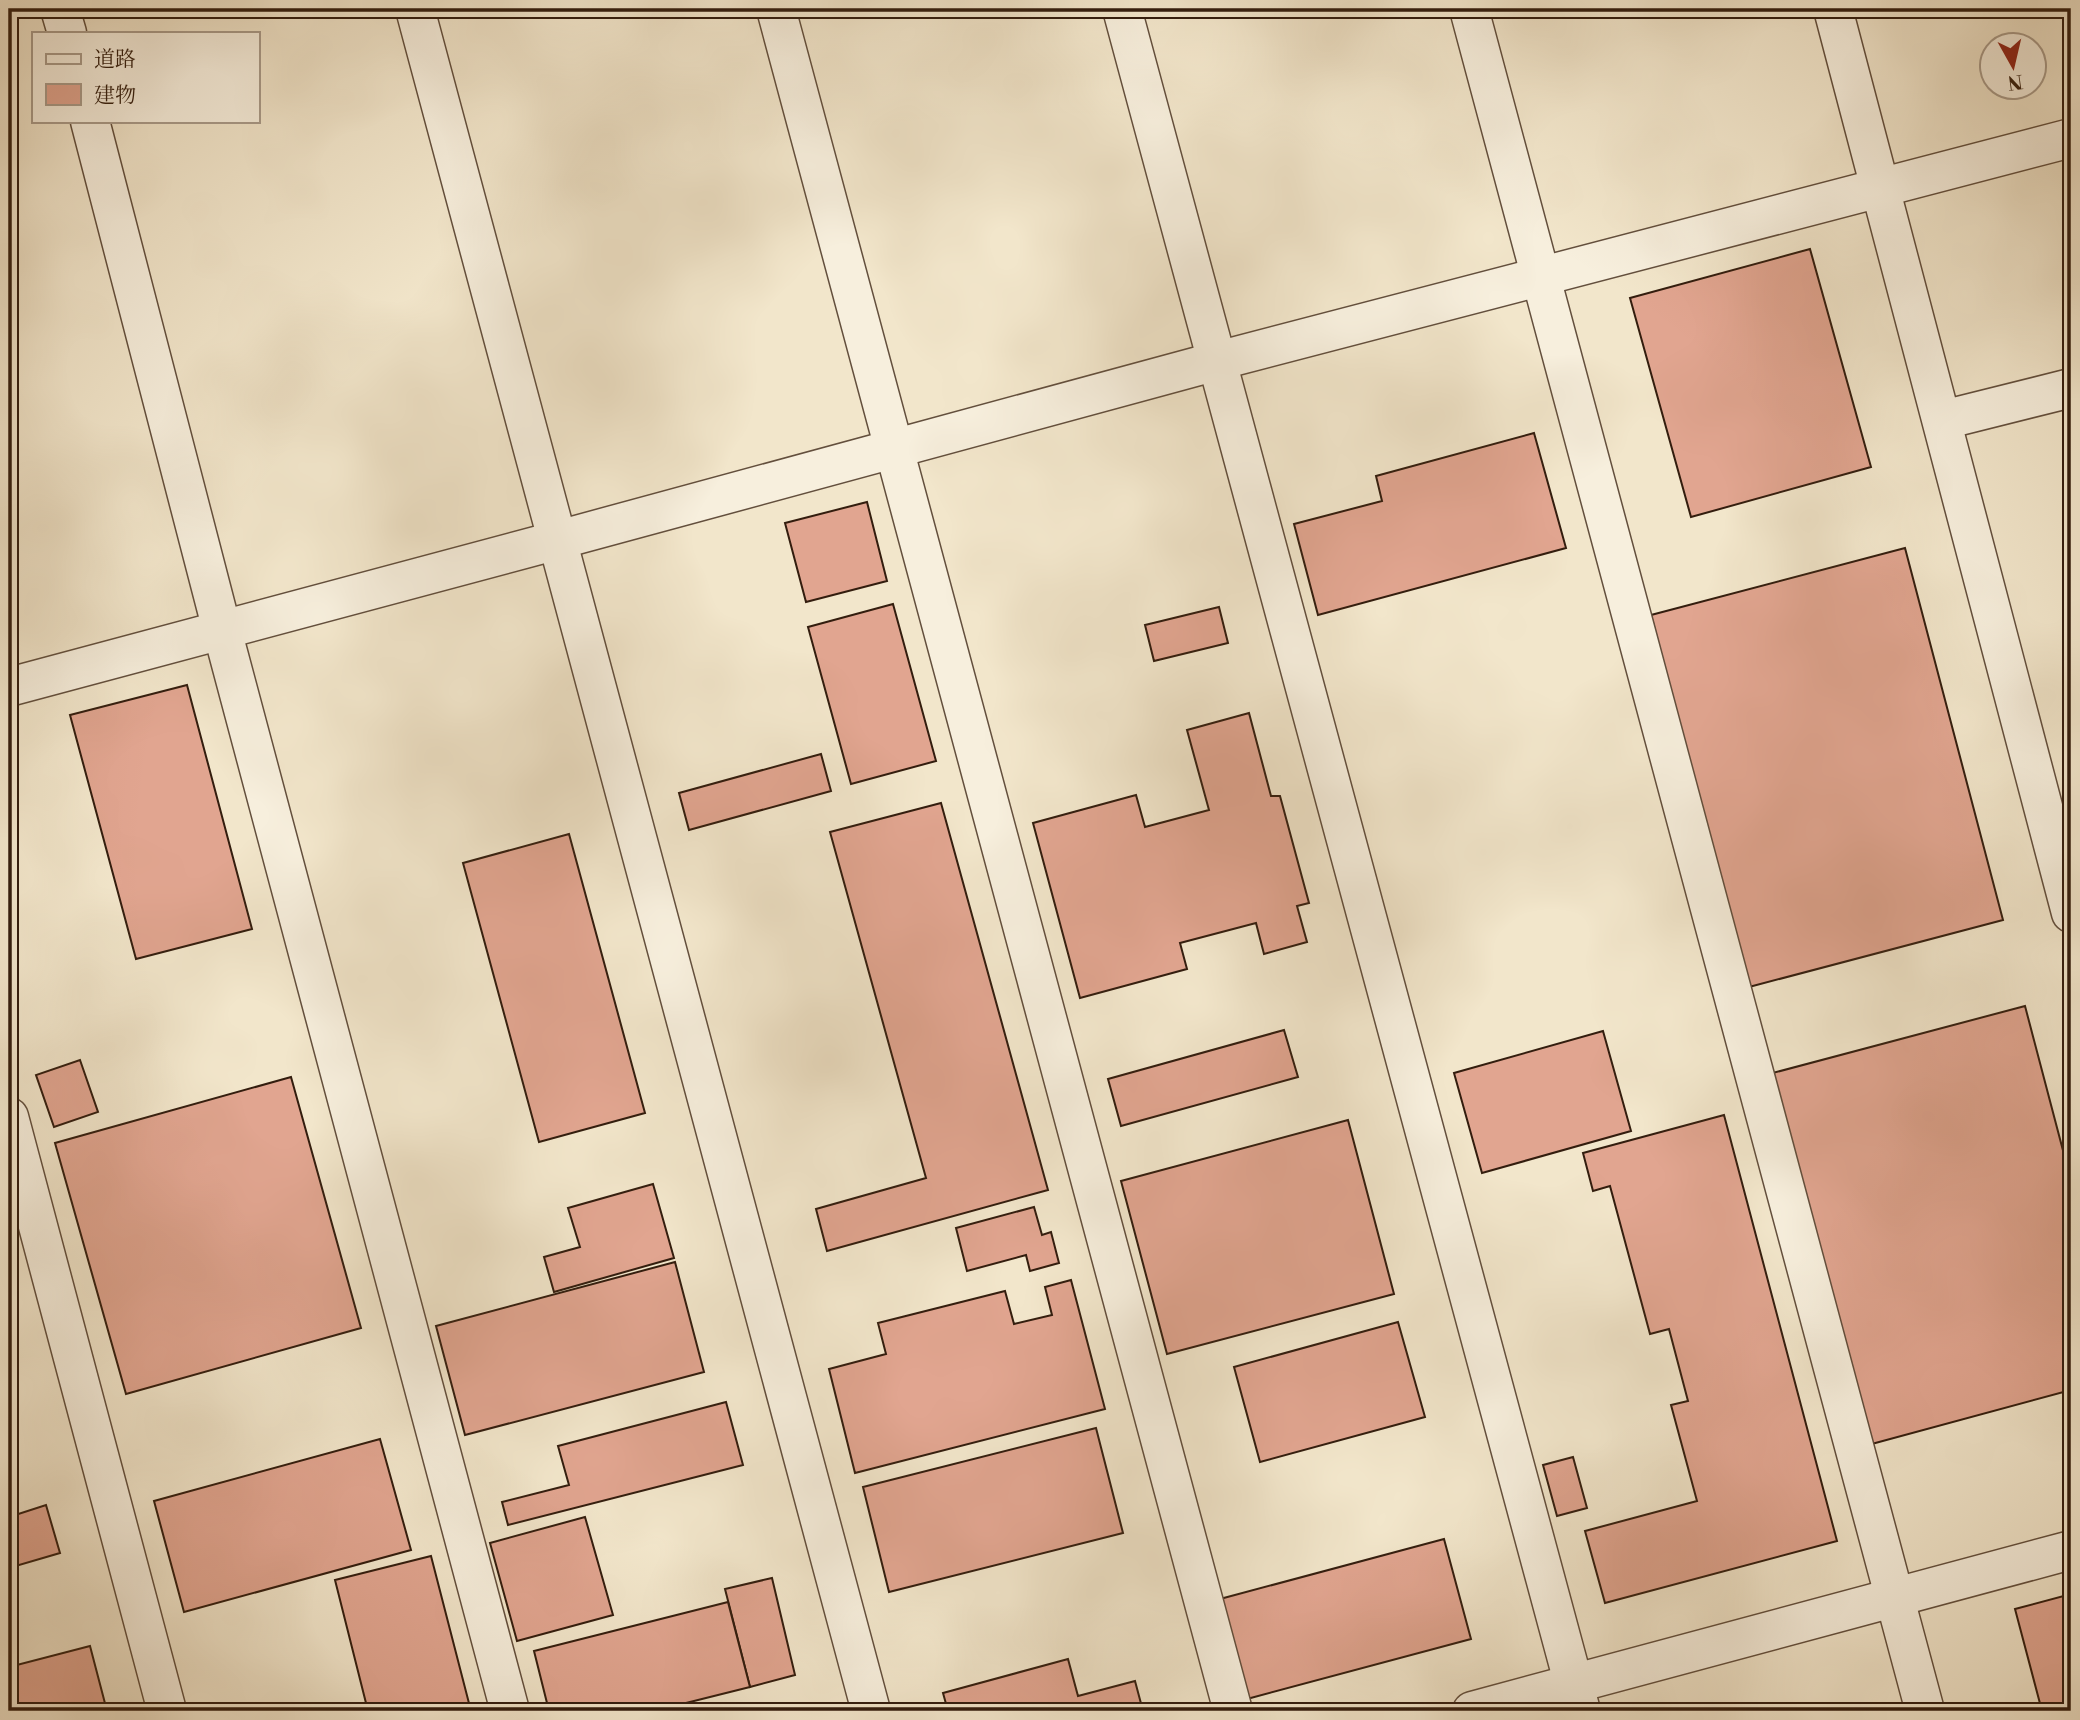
<svg xmlns="http://www.w3.org/2000/svg" width="2080" height="1720" font-family="'Libre Bodoni','Noto Serif JP',serif">
	<style>
		.building { fill: #e1a590; stroke: #331d0e; stroke-width: 2 }
		.lines { fill: none; stroke-linecap: round; stroke-linejoin: round }
		.minor-casing { stroke: #634f3d; stroke-width: 41 }
		.minor { stroke: #f7efdd; stroke-width: 38 }
	</style>
	<rect width="100%" height="100%" fill="#f2e6cb"/>
	<filter id="stains"><feTurbulence type="fractalNoise" baseFrequency=".00286" numOctaves="4"/><feColorMatrix values="0 0 0 0 .2 0 0 0 0 .09 0 0 0 0 .02 0 0 0 .5 -.17"/></filter>
	<radialGradient id="worn" r=".72"><stop offset=".6" stop-color="#630" stop-opacity="0"/><stop offset="1" stop-color="#630" stop-opacity=".3"/></radialGradient>
	<g class="building">
		<path d="M1810 249 1871 467 1691 517 1630 298Z"/>
		<path d="M1534 433 1566 548 1318 615 1294 524 1382 501 1376 476Z"/>
		<path d="M867 502 887 581 806 602 785 523Z"/>
		<path d="M1905 548 2003 920 1749 987 1651 615Z"/>
		<path d="M893 604 936 761 851 784 808 627Z"/>
		<path d="M1219 607 1228 643 1154 661 1145 625Z"/>
		<path d="M187 685 252 929 136 959 70 715Z"/>
		<path d="M1249 713 1271 796H1280L1309 903 1297 906 1307 942 1264 954 1256 923 1180 943 1187 969 1080 998 1033 823 1136 795 1145 827 1209 810 1187 730Z"/>
		<path d="M821 754 831 791 689 830 679 793Z"/>
		<path d="M941 803 1048 1190 827 1251 816 1209 926 1178 830 832Z"/>
		<path d="M569 834 645 1113 539 1142 463 863Z"/>
		<path d="M2025 1006 2071 1181V1390L1868 1445 1769 1074Z"/>
		<path d="M1284 1030 1298 1077 1121 1126 1108 1079Z"/>
		<path d="M1603 1031 1631 1131 1482 1173 1454 1073Z"/>
		<path d="M80 1060 98 1112 54 1127 36 1075Z"/>
		<path d="M291 1077 361 1328 126 1394 55 1143Z"/>
		<path d="M1724 1115 1837 1541 1605 1603 1585 1531 1697 1501 1671 1405 1688 1401 1669 1329 1650 1334 1610 1186 1593 1191 1583 1153Z"/>
		<path d="M1348 1120 1394 1294 1167 1354 1121 1181Z"/>
		<path d="M653 1184 674 1258 554 1292 544 1257 580 1247 568 1208Z"/>
		<path d="M1034 1207 1042 1235 1051 1232 1059 1263 1030 1271 1026 1255 967 1271 956 1228Z"/>
		<path d="M675 1262 704 1372 465 1435 436 1326Z"/>
		<path d="M1071 1280 1105 1409 855 1473 829 1369 886 1354 878 1323 1005 1291 1014 1324 1052 1315 1045 1287Z"/>
		<path d="M1398 1322 1425 1417 1260 1462 1234 1367Z"/>
		<path d="M726 1402 743 1465 508 1525 502 1502 569 1485 558 1446Z"/>
		<path d="M1096 1428 1123 1533 889 1592 863 1487Z"/>
		<path d="M380 1439 411 1550 184 1612 154 1501Z"/>
		<path d="M1573 1457 1587 1508 1557 1516 1543 1465Z"/>
		<path d="M46 1505 60 1553 9 1568V1517Z"/>
		<path d="M585 1517 613 1615 517 1641 490 1543Z"/>
		<path d="M1444 1539 1471 1639 1247 1699 1220 1599Z"/>
		<path d="M431 1556 471 1711H368L335 1580Z"/>
		<path d="M772 1578 795 1675 750 1687 725 1589Z"/>
		<path d="M2071 1594V1711H2042L2015 1609Z"/>
		<path d="M728 1602 750 1687 654 1711H549L534 1651Z"/>
		<path d="M90 1646 107 1711H9V1667Z"/>
		<path d="M1068 1659 1078 1696 1135 1681 1143 1711H948L943 1693Z"/>
	</g>
	<g class="lines">
		<defs>
			<g id="minor">
				<path d="M60 9 67 33"/>
				<path d="M415 9 871 1711"/>
				<path d="M776 9 1233 1711"/>
				<path d="M1122 9 1581 1711"/>
				<path d="M1469 9 1925 1711"/>
				<path d="M1833 9 2071 913"/>
				<path d="M90 121 222 630 510 1711"/>
				<path d="M1943 420 2071 388"/>
				<path d="M9 687 558 540 1217 361 2071 138"/>
				<path d="M9 1117 167 1711"/>
				<path d="M1472 1711 2071 1550"/>
			</g>
		</defs>
		<use href="#minor" class="minor-casing"/>
		<use href="#minor" class="minor"/>
	</g>
	<rect width="2080" height="1720" fill="none" stroke="#f2e6cb" stroke-width="35"/>
	<rect x="10" y="10" width="2059" height="1699" fill="none" stroke="#331d0e" stroke-width="3.5"/>
	<rect x="18" y="18" width="2045" height="1685" fill="none" stroke="#331d0e" stroke-width="2"/>
	<rect x="32" y="32" width="228" height="91" fill="#f7efdd" stroke="#a99b8a" stroke-width="2"/>
	<rect x="46" y="54" width="35" height="10" fill="#f7efdd" stroke="#a99b8a" stroke-width="2"/>
	<text x="94" y="66" font-size="21" fill="#331d0e">道路</text>
	<rect x="46" y="84" width="35" height="21" fill="#e1a590" stroke="#a99b8a" stroke-width="2"/>
	<text x="94" y="102" font-size="21" fill="#331d0e">建物</text>
	<g transform="translate(2013 66) rotate(172)"><circle r="33" fill="#f7efdd" stroke="#a99b8a" stroke-width="2"/>
	<path d="M0-5L12 26L0 18L-12 26Z" fill="#8f2418"/>
	<text y="-10" font-size="19" font-weight="bold" text-anchor="middle" fill="#331d0e">N</text>
	</g>
	<rect width="100%" height="100%" filter="url(#stains)"/>
	<rect width="100%" height="100%" fill="url(#worn)"/>
</svg>
